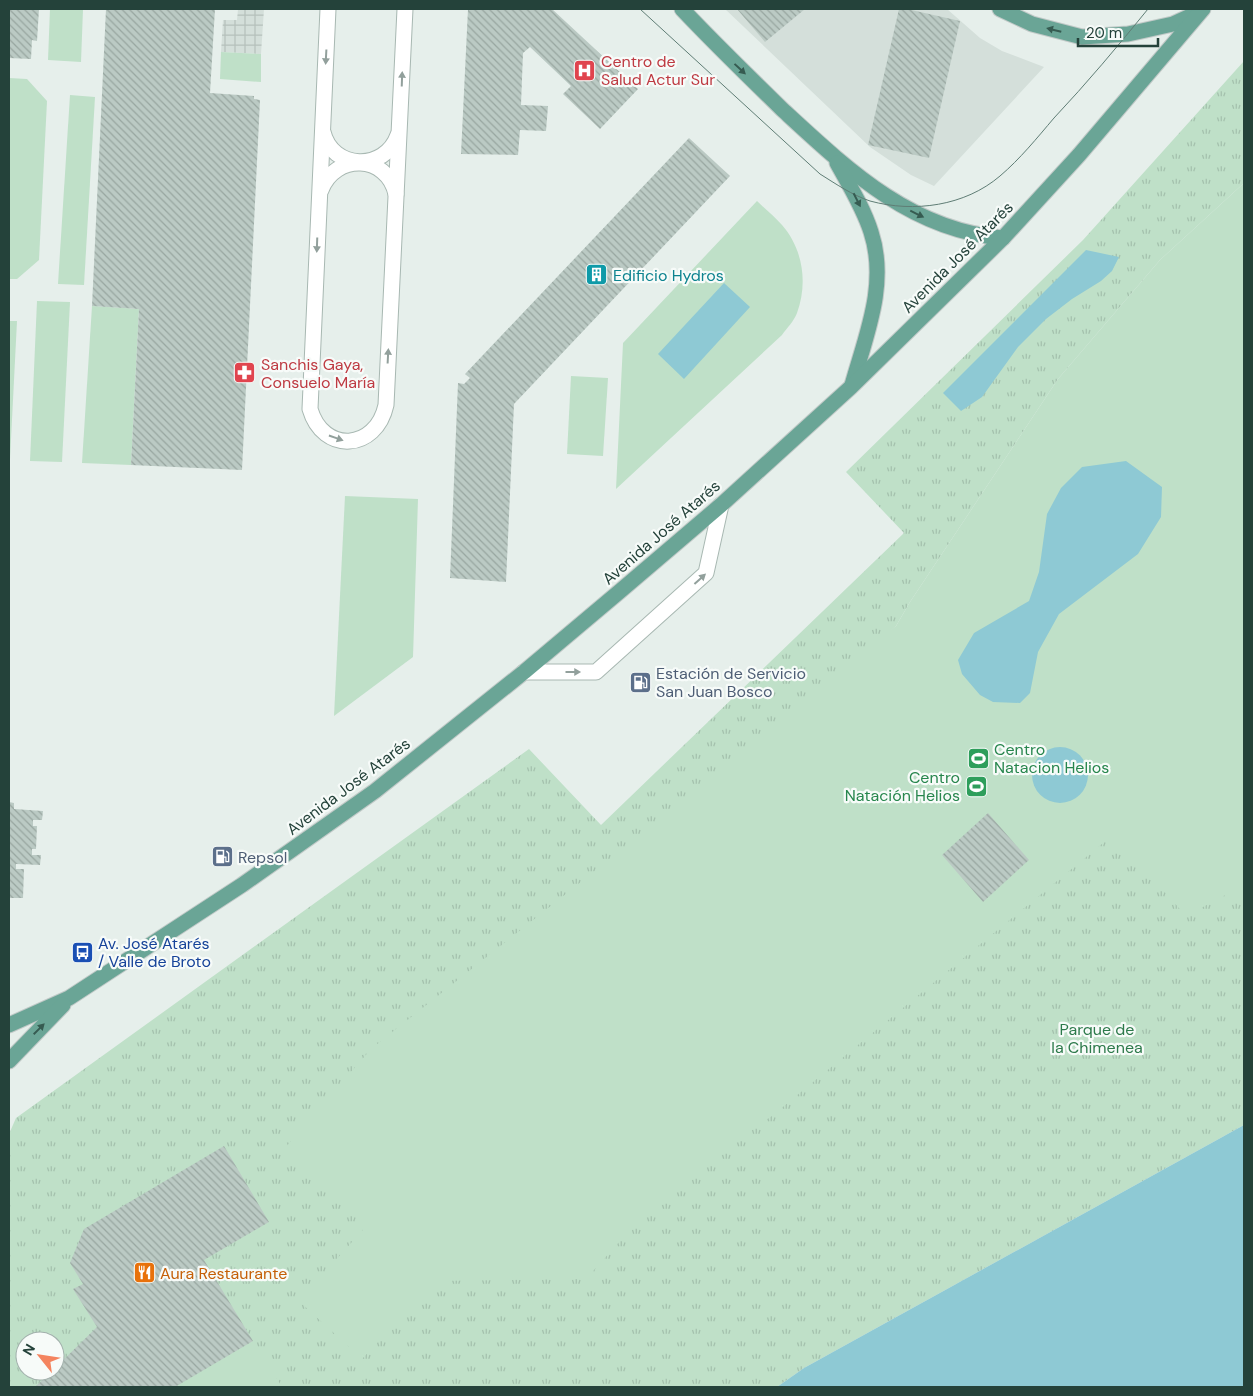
<svg xmlns="http://www.w3.org/2000/svg" width="1253" height="1396" font-family="'DM Sans',sans-serif">
	<style>
		.built { fill: #d4dfda }
		.industrial { fill: url(#industrial-grid) }
		.green { fill: #bfe0c8; fill-rule: evenodd }
		.park { fill: url(#park-tufts) }
		.water { fill: #8ec9d4 }
		.building { fill: url(#building-back-hatch) }
		.lines { fill: none; stroke-linecap: round; stroke-linejoin: round }
		.minor-casing { stroke: #a8b8b2; stroke-width: 17 }
		.major-casing { stroke: #c2cac8; stroke-width: 17 }
		.minor { stroke: #fff; stroke-width: 15 }
		.major { stroke: #6aa596; stroke-width: 15 }
		.tram { stroke: #5f7d75; stroke-width: 1 }
		.oneway { fill: #365b51 }
		.oneway2 { fill: #92a09c }
		.labels { text-anchor: middle; stroke-width: 4.5; stroke-linejoin: round; paint-order: stroke }
		.health-label { font-size: 16px; fill: #be3a42; stroke: #f7fbf9; text-anchor: start }
		.street-label { font-size: 16px; fill: #24423a; stroke: #f7fbf9 }
		.culture-label { font-size: 16px; fill: #0d838f; stroke: #f7fbf9; text-anchor: start }
		.service-label { font-size: 16px; fill: #4e5e75; stroke: #f7fbf9; text-anchor: start }
		.leisure-label { font-size: 16px; fill: #27864d; stroke: #f7fbf9; text-anchor: start }
		.transit-label { font-size: 16px; fill: #164399; stroke: #f7fbf9; text-anchor: start }
		.park-label { font-size: 16px; fill: #2d7a4b; stroke: #f7fbf9 }
		.food-label { font-size: 16px; fill: #c56008; stroke: #f7fbf9; text-anchor: start }
	</style>
	<defs>
		<pattern id="industrial-grid" width="8" height="8" patternUnits="userSpaceOnUse" patternTransform="scale(1.25)"><rect width="8" height="8" fill="#d4dfda"/><path d="M0 4h8M4 0v8" fill="none" stroke="#b6c1bc"/></pattern>
		<pattern id="park-tufts" width="24" height="20" patternUnits="userSpaceOnUse" patternTransform="scale(1.25)"><rect width="24" height="20" fill="#bfe0c8"/><path d="M3 7l-1-3M5 7V3M7 7l1-3M15 17l-1-3M17 17v-4M19 17l1-3" fill="none" stroke="#a4c1ad"/></pattern>
		<pattern id="building-back-hatch" width="6" height="6" patternUnits="userSpaceOnUse" patternTransform="scale(1.25)"><rect width="6" height="6" fill="#bbcac4"/><path d="M-1 5l2 2M0 0l6 6M5-1l2 2" fill="none" stroke="#98a6a0"/></pattern>
	</defs>
	<rect width="100%" height="100%" fill="#e6efeb"/>
	<path class="built" d="M725 9H947L980 38 1002 51 1044 67 934 186 911 175 870 147Z"/>
	<path class="industrial" d="M238 9H264L261 54 221 52 223 20H237Z"/>
	<g class="green">
		<path d="M50 9H83L81 62 48 60Z"/>
		<path d="M221 52 261 54V82L220 79Z"/>
		<path d="M9 78 27 79 47 101 39 260 17 279H9Z"/>
		<path d="M70 95 95 97 84 285 58 284Z"/>
		<path d="M1244 183V891L574 1303 385 1387H12L54 1235 896 626 910 602 1058 379 1160 260ZM25 1341H55V1371H25Z"/>
		<path d="M757 201C765 209 775 217 782 225 803 249 808 283 797 313 794 321 787 328 782 335L616 489 623 343Z"/>
		<path d="M37 301 70 302 62 462 30 461Z"/>
		<path d="M92 306 139 309 131 465 82 463Z"/>
		<path d="M9 321H17L10 459H9Z"/>
		<path d="M571 376 608 378 603 456 567 454Z"/>
		<path d="M345 496 418 499 413 657 334 716Z"/>
	</g>
	<path class="park" d="M1244 61V183L1160 260 1058 379 910 602 896 626 769 740 644 832 371 1049 285 1148 369 1223 299 1301 362 1359 435 1281 586 1279 662 1194 773 1115 1114 834 1186 916 1244 885V1125L804 1368 777 1387H282L253 1341 204 1260 269 1221 224 1146 84 1229 70 1263 83 1284 74 1289 97 1327 55 1368V1341H25V1371H52L35 1387H9V1134L16 1118 529 749 601 825 904 533 846 472 1083 240Z"/>
	<g class="water">
		<path d="M1086 250 1119 257 1112 271 1101 281 1072 299 1046 319 1018 347 982 397 961 411 943 393Z"/>
		<path d="M724 283 750 307 684 379 658 354Z"/>
		<path d="M1126 461 1162 487 1161 517 1138 554 1059 614 1038 652 1030 693 1020 703 993 702 980 695 962 674 958 660 974 633 1029 601 1039 572 1047 514 1061 488 1082 467Z"/>
		<circle cx="1060" cy="775" r="28"/>
		<path d="M1244 1125V1387H777L804 1368Z"/>
	</g>
	<g class="building">
		<path d="M9 9H39L37 41 32 40 31 59 9 58Z"/>
		<path d="M106 9H215L210 93 254 96V99L260 100 242 470 131 465 139 309 92 306Z"/>
		<path d="M468 9H552L638 89 600 129 563 94 571 86 530 47 523 53 521 105 548 106 546 131 520 130 518 155 461 154Z"/>
		<path d="M737 9H805L765 42Z"/>
		<path d="M899 9H907L960 21 929 158 868 145Z"/>
		<path d="M689 138 730 176 514 404 506 582 450 578 458 383 464 384 470 378 465 374Z"/>
		<path d="M9 802 14 803V809L43 811 42 820H33V826H37L36 849H32V855H41L40 865 16 864V869H24L23 898H9Z"/>
		<path d="M988 813 1029 860 983 902 942 855Z"/>
		<path d="M224 1146 269 1222 204 1260 253 1341 175 1387H35L52 1371H55V1368L97 1327 73 1289 83 1284 70 1263 84 1229Z"/>
	</g>
	<g class="lines">
		<defs>
			<g id="minor">
				<path d="M328 9 310 409C323 454 376 451 386 405L405 9"/>
				<path d="M323 132C332 170 385 172 398 135"/>
				<path d="M321 190C335 153 387 154 396 194"/>
				<path d="M524 672H596L706 573 721 505"/>
			</g>
			<g id="major">
				<path d="M682 9C715 44 749 77 784 111 848 170 912 231 1003 238"/>
				<path d="M1000 9 1032 24 1082 37 1128 34 1173 24 1199 12"/>
				<path d="M837 163C849 185 863 207 871 232 888 284 866 335 852 385"/>
				<path d="M9 1025 69 998 242 885 375 791 524 672 619 592 721 505 851 387 1003 238 1079 155 1203 9"/>
				<path d="M9 1061 63 1005"/>
			</g>
		</defs>
		<use href="#minor" class="minor-casing"/>
		<use href="#major" class="major-casing"/>
		<use href="#minor" class="minor"/>
		<use href="#major" class="major"/>
		<path class="tram" d="M640 9 820 174C836 184 852 195 870 201 914 213 965 206 1000 176 1020 159 1037 138 1054 118 1087 83 1118 46 1148 9"/>
	</g>
	<defs><path id="oneway-solid" d="M-6-.8H1V-3.2L6.5 0L1 3.2V.8H-6Z" transform="scale(1.25)"/></defs>
	<g class="oneway">
		<use href="#oneway-solid" transform="translate(1054 30) rotate(-166)"/>
		<use href="#oneway-solid" transform="translate(740 69) rotate(43)"/>
		<use href="#oneway-solid" transform="translate(857 200) rotate(63)"/>
		<use href="#oneway-solid" transform="translate(917 214) rotate(26)"/>
		<use href="#oneway-solid" transform="translate(39 1029) rotate(-45)"/>
	</g>
	<g class="oneway2">
		<use href="#oneway-solid" transform="translate(326 57) rotate(93)"/>
		<use href="#oneway-solid" transform="translate(402 79) rotate(-88)"/>
		<use href="#oneway-solid" transform="translate(317 245) rotate(92)"/>
		<use href="#oneway-solid" transform="translate(388 356) rotate(-87)"/>
		<use href="#oneway-solid" transform="translate(336 438) rotate(19)"/>
		<use href="#oneway-solid" transform="translate(700 579) rotate(-42)"/>
		<use href="#oneway-solid" transform="translate(573 672)"/>
	</g>
	<defs>
		<symbol id="hospital-square" viewBox="-11 -11 22 22"><rect x="-9" y="-9" width="18" height="18" rx="4" fill="#e0444e" stroke="#f7fbf9"/><path d="M-5-5h3v3.5h4V-5h3V5h-3V1.5h-4V5h-3Z" fill="#fff"/></symbol>
		<symbol id="building-square" viewBox="-11 -11 22 22"><rect x="-9" y="-9" width="18" height="18" rx="4" fill="#0f9aa8" stroke="#f7fbf9"/><path d="M-4-6H4V6H1V3H-1V6H-4ZM-2.5-4.3h1.7v1.8h-1.7ZM.8-4.3h1.7v1.8H.8ZM-2.5-1h1.7V.8h-1.7ZM.8-1h1.7V.8H.8Z" fill="#fff"/></symbol>
		<symbol id="pharmacy-square" viewBox="-11 -11 22 22"><rect x="-9" y="-9" width="18" height="18" rx="4" fill="#e0444e" stroke="#f7fbf9"/><path d="M-2-6h4v4h4v4h-4v4h-4v-4h-4v-4h4Z" fill="#fff"/></symbol>
		<symbol id="fuel-square" viewBox="-11 -11 22 22"><rect x="-9" y="-9" width="18" height="18" rx="4" fill="#5c6f8a" stroke="#f7fbf9"/><path d="M-5.5-6h7V0h2V4h1.3V-2.5L3-4.5l.8-.8L6-3V5H2.5V1h-1V6h-7ZM-4.2-4.7v3.2H.2V-4.7Z" fill="#fff"/></symbol>
		<symbol id="stadium-square" viewBox="-11 -11 22 22"><rect x="-9" y="-9" width="18" height="18" rx="4" fill="#2e9e5b" stroke="#f7fbf9"/><path d="M0-5a6.5 5 0 1 0 0 10a6.5 5 0 1 0 0-10ZM-3.5-1.8h7v3.6h-7Z" fill="#fff"/></symbol>
		<symbol id="bus-square" viewBox="-11 -11 22 22"><rect x="-9" y="-9" width="18" height="18" rx="4" fill="#1a4fb4" stroke="#f7fbf9"/><path d="M-5-6H5V4H4V6H2V4H-2V6H-4V4H-5ZM-3.5-4V0h7V-4ZM-3.5 1.2v1.5H-2V1.2ZM2 1.2v1.5H3.5V1.2Z" fill="#fff"/></symbol>
		<symbol id="restaurant-square" viewBox="-11 -11 22 22"><rect x="-9" y="-9" width="18" height="18" rx="4" fill="#e8710a" stroke="#f7fbf9"/><path d="M-5-6h1v4h1v-4h1v4h1v-4h1v5L-1.5 .5V6h-2V.5L-5-1ZM5-6V6H3V1.5H1.5Q1.5-4 5-6Z" fill="#fff"/></symbol>
	</defs>
	<g fill-rule="evenodd">
		<use href="#hospital-square" x="572" y="58" width="25" height="25"/>
		<use href="#building-square" x="584" y="262" width="25" height="25"/>
		<use href="#pharmacy-square" x="232" y="360" width="25" height="25"/>
		<use href="#fuel-square" x="628" y="670" width="25" height="25"/>
		<use href="#stadium-square" x="966" y="746" width="25" height="25"/>
		<use href="#stadium-square" x="964" y="774" width="25" height="25"/>
		<use href="#fuel-square" x="210" y="844" width="25" height="25"/>
		<use href="#bus-square" x="70" y="940" width="25" height="25"/>
		<use href="#restaurant-square" x="132" y="1260" width="25" height="25"/>
	</g>
	<g class="labels">
		<g class="health-label">
			<text x="601" y="67">Centro de<tspan x="601" dy="18">Salud Actur Sur</tspan></text>
			<text x="261" y="370">Sanchis Gaya,<tspan x="261" dy="18">Consuelo María</tspan></text>
		</g>
		<g class="street-label">
			<text transform="translate(957 257) rotate(-45)" y="6">Avenida José Atarés</text>
			<text transform="translate(661 532) rotate(-41)" y="6">Avenida José Atarés</text>
			<text transform="translate(348 786) rotate(-37)" y="6">Avenida José Atarés</text>
		</g>
		<g class="culture-label">
			<text x="613" y="281">Edificio Hydros</text>
		</g>
		<g class="service-label">
			<text x="656" y="679">Estación de Servicio<tspan x="656" dy="18">San Juan Bosco</tspan></text>
			<text x="238" y="863">Repsol</text>
		</g>
		<g class="leisure-label">
			<text x="994" y="755">Centro<tspan x="994" dy="18">Natacion Helios</tspan></text>
			<text x="960" y="783" text-anchor="end">Centro<tspan x="960" dy="18">Natación Helios</tspan></text>
		</g>
		<g class="transit-label">
			<text x="98" y="949">Av. José Atarés<tspan x="98" dy="18">/ Valle de Broto</tspan></text>
		</g>
		<g class="park-label">
			<text x="1097" y="1035">Parque de<tspan x="1097" dy="18">la Chimenea</tspan></text>
		</g>
		<g class="food-label">
			<text x="160" y="1279">Aura Restaurante</text>
		</g>
	</g>
	<rect width="1253" height="1396" fill="none" stroke="#24423a" stroke-width="20"/>
	<g transform="translate(40 1356) rotate(300)"><circle r="24" fill="#f7fbf9" stroke="#a3b1ad"/>
	<path d="M0-4L9 19L0 12L-9 19Z" fill="#f4845f"/>
	<text y="-8" font-size="14" font-weight="bold" text-anchor="middle" fill="#24423a">N</text>
	</g>
	<path d="M1078 38v8h80v-8" fill="none" stroke="#24423a" stroke-width="2.5"/>
	<text x="1086" y="38" font-size="15" fill="#24423a" stroke="#f7fbf9" stroke-width="4" paint-order="stroke">20 m</text>
</svg>
